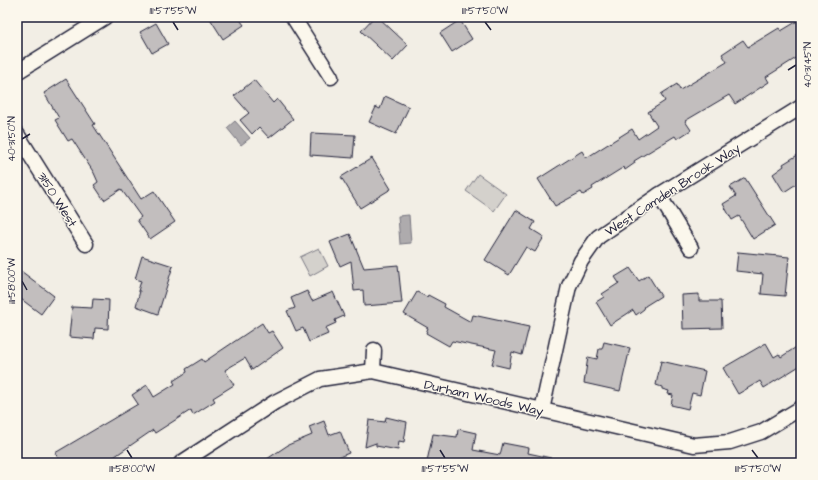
<svg xmlns="http://www.w3.org/2000/svg" width="818" height="480" font-family="'Architects Daughter',sans-serif">
	<style>
		.green { fill: #d4d1cc; stroke: #7b7a84 }
		.water { fill: #aeabad; stroke: #76747f }
		.building { fill: #c2bebe; stroke: #22223b }
		.lines { fill: none; stroke-linecap: round; stroke-linejoin: round }
		.minor-casing { stroke: #22223b; stroke-width: 17 }
		.minor { stroke: #fbf7ec; stroke-width: 14 }
		.ticks { fill: none; stroke: #22223b; stroke-width: 1.5 }
		.labels { text-anchor: middle; stroke-width: 3; stroke-linejoin: round; paint-order: stroke }
		.street-label { font-size: 13px; fill: #22223b; stroke: #fbf7ec }
		.neatline { fill: none; stroke: #22223b; stroke-width: 1.5 }
		.ticks-label { font-size: 10px; text-anchor: middle; fill: #22223b }
	</style>
	<rect width="100%" height="100%" fill="#f2eee5"/>
	<filter id="ink" filterUnits="userSpaceOnUse"><feTurbulence type="fractalNoise" baseFrequency=".025" numOctaves="2"/><feDisplacementMap in="SourceGraphic" scale="8" xChannelSelector="R" yChannelSelector="G"/><feConvolveMatrix kernelMatrix="1 2 1 2 8 2 1 2 1" color-interpolation-filters="sRGB"/></filter>
	<g filter="url(#ink)">
		<g class="green">
			<path d="M478 174 506 194 494 211 466 191Z"/>
			<path d="M319 248 328 266 310 276 300 257Z"/>
		</g>
		<g class="water">
			<path d="M235 121 250 138 241 145 227 128Z"/>
			<path d="M409 215 411 243 400 244 398 216Z"/>
		</g>
		<g class="building">
			<path d="M209 17H238L244 25 223 39Z"/>
			<path d="M374 17H378L408 45 393 61 361 31Z"/>
			<path d="M801 19V55L766 77 769 82 735 104 729 95 685 121 691 130 677 139 675 136 634 161 635 163 625 170 624 167 592 187 593 189 583 195 581 192 555 206 538 179 582 151 586 158 632 129 638 139 657 126 648 112 665 101 661 94 677 84 680 90 727 62 722 54 743 40 748 47 779 28 781 31Z"/>
			<path d="M460 20 472 39 452 52 440 33Z"/>
			<path d="M156 23 168 44 152 53 140 32Z"/>
			<path d="M66 79 95 124 93 125 141 199 154 191 175 222 150 239 137 220 141 217 121 189 104 200 94 185 98 182 94 173 72 139 68 141 55 120 59 118 44 93Z"/>
			<path d="M254 80 273 103 277 99 293 119 269 138 259 127 252 134 240 120 249 113 234 96Z"/>
			<path d="M385 96 409 107 396 134 369 122 376 107 380 109Z"/>
			<path d="M311 133 355 135 353 158 310 155Z"/>
			<path d="M801 153V181L784 192 773 174 784 166 783 164Z"/>
			<path d="M372 158 391 189 360 208 341 177Z"/>
			<path d="M745 178 775 225 753 239 739 216 732 220 723 204 736 196 730 187Z"/>
			<path d="M516 210 535 222 531 229 544 237 535 252 526 247 509 275 485 260Z"/>
			<path d="M350 234 364 268 398 265 402 303 364 306 363 290 354 291 351 261 340 266 330 242Z"/>
			<path d="M738 252 789 257 785 296 761 294 763 274 736 271Z"/>
			<path d="M142 256 173 266 158 314 136 306 140 291H138L141 281 135 279Z"/>
			<path d="M17 268 54 296 41 314 17 296Z"/>
			<path d="M630 268 639 281 648 275 661 296 645 306 644 309 636 315 633 310 610 325 596 302 604 297 602 294 619 283 615 277Z"/>
			<path d="M307 291 312 301 333 292 344 316 335 320 336 323 325 328 328 334 309 342 303 328 296 331 287 311 295 308 291 298Z"/>
			<path d="M417 292 427 297 428 295 445 304 444 307 471 322 473 315 529 327 522 355 512 352 509 368 492 364 496 350 452 341 449 346 426 333 428 328 404 314Z"/>
			<path d="M699 294V301H721L722 328 683 329 682 295Z"/>
			<path d="M93 299 109 300 108 329 95 328 94 339 69 337 72 307 92 308Z"/>
			<path d="M262 323 268 333 272 331 283 348 252 370 245 358 225 370 234 385 213 398 215 401 193 415 191 410 155 433 153 430 105 463H61L55 453 138 404 132 395 147 385 154 397 175 384 173 381 187 372 186 369 202 359 204 362Z"/>
			<path d="M604 342 630 348 620 391 584 383 588 357 597 359 599 349H602Z"/>
			<path d="M766 343 774 357 779 354 781 357 801 344V365L764 388 760 381 738 394 723 368Z"/>
			<path d="M661 361 705 371 700 395 692 393 688 409 671 405 673 395 668 394 669 391 662 389V387L656 385Z"/>
			<path d="M386 417 407 422 404 442 399 441 398 450 376 446V443L365 447 369 420 385 422Z"/>
			<path d="M324 421 329 435 340 431 349 453 339 457 341 463H261L288 445 312 435 309 427Z"/>
			<path d="M458 429 476 433 473 450 500 455 503 443 529 448 528 453 551 458 550 463H435L427 461 433 434 457 437Z"/>
		</g>
		<g class="lines">
			<defs>
				<g id="minor">
					<path d="M293 17 331 77"/>
					<path d="M17 72 105 17"/>
					<path d="M17 134 86 244"/>
					<path d="M659 195 691 248"/>
					<path d="M373 371 374 350"/>
					<path d="M542 410 569 286 581 261 598 237 659 195 801 107"/>
					<path d="M181 463 275 402 320 379 373 371 694 445 730 442 761 432 801 408"/>
				</g>
			</defs>
			<use href="#minor" class="minor-casing"/>
			<use href="#minor" class="minor"/>
		</g>
	</g>
	<path class="ticks" d="M173 22 178 30M485 22 491 30M788 70 796 65M22 139 30 134M22 281 27 290M127 450 132 458M440 450 445 458M752 450 758 458"/>
	<g class="labels">
		<g class="street-label">
			<text transform="translate(672 189) rotate(-33)" y="5">West Camden Brook Way</text>
			<text transform="translate(58 199) rotate(58)" y="5">3150 West</text>
			<text transform="translate(484 397) rotate(13)" y="5">Durham Woods Way</text>
		</g>
	</g>
	<rect width="818" height="480" fill="none" stroke="#fbf7ec" stroke-width="44"/>
	<rect x="22" y="22" width="774" height="436" class="neatline"/>
	<g class="ticks-label">
		<text x="173" y="14">111°57'55"W</text>
		<text x="485" y="14">111°57'50"W</text>
		<text transform="translate(807 65) rotate(-90)" y="4">40°31'45"N</text>
		<text transform="translate(11 139) rotate(-90)" y="4">40°31'50"N</text>
		<text transform="translate(11 281) rotate(-90)" y="4">111°58'00"W</text>
		<text x="132" y="472">111°58'00"W</text>
		<text x="445" y="472">111°57'55"W</text>
		<text x="758" y="472">111°57'50"W</text>
	</g>
</svg>
